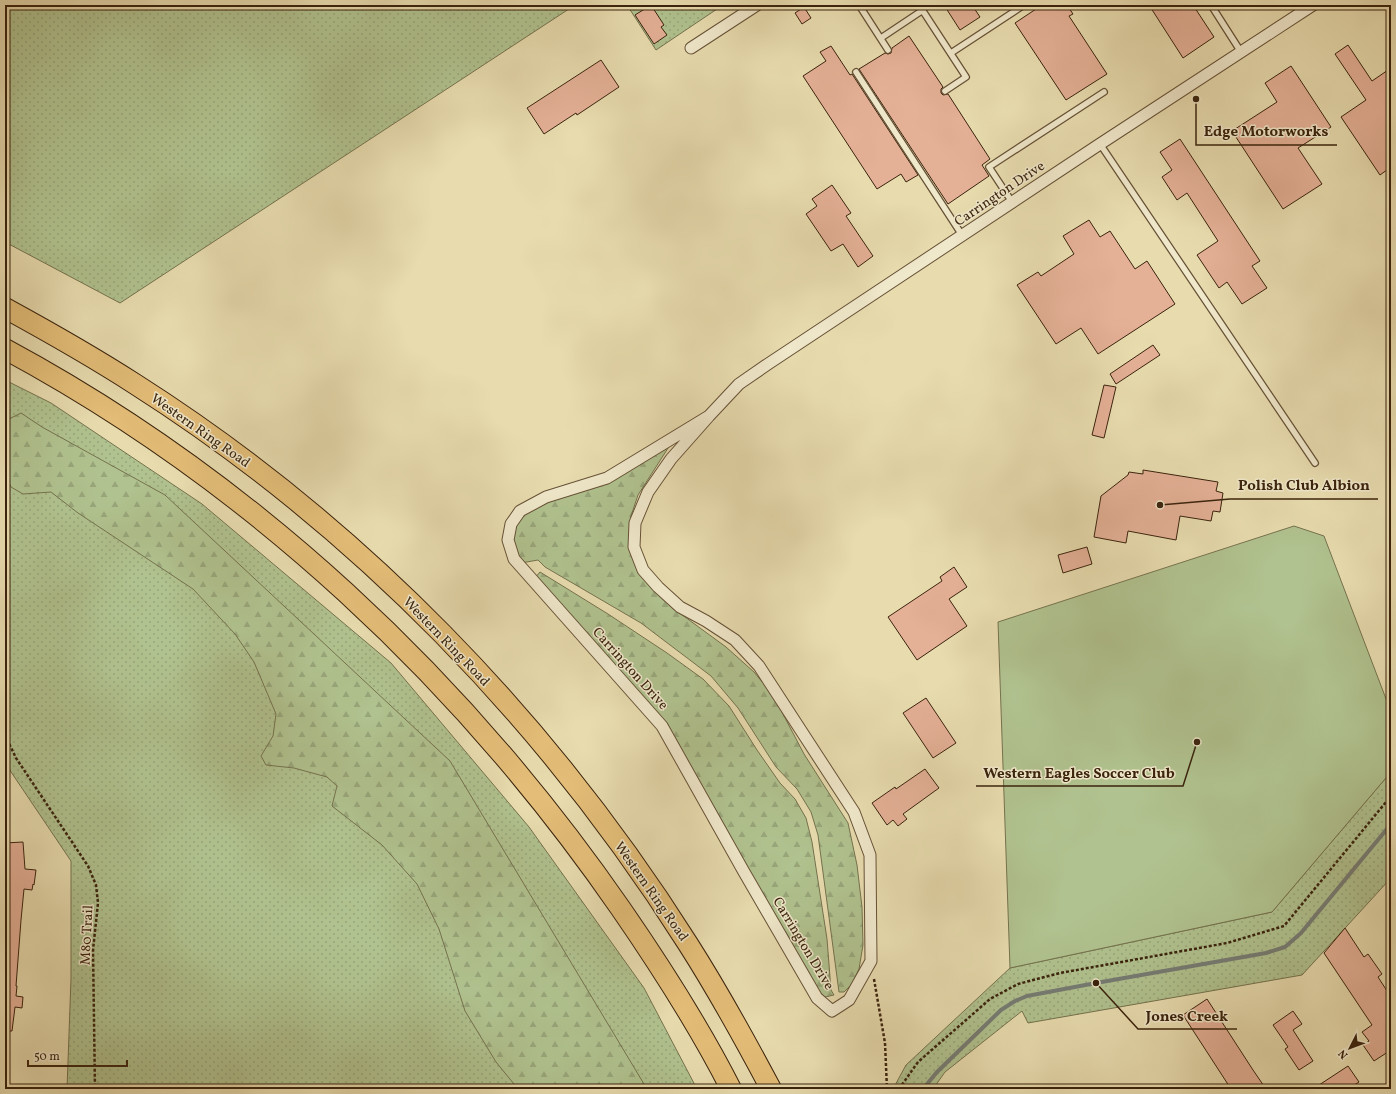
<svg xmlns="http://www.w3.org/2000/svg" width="1396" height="1094" font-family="Vollkorn,serif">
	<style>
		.grass { fill: url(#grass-dots); stroke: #75724e }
		.forest { fill: url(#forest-firs); stroke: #75724e }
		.pitch { fill: #b0c28f; stroke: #75724e }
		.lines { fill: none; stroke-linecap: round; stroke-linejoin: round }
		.stream { stroke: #767c74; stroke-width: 4 }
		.building { fill: #e4b096; stroke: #3a230d }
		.lane-casing { stroke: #665136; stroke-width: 8 }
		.street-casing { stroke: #665136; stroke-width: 13 }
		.highway-casing { stroke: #3a230d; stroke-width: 22 }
		.path { stroke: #3a230d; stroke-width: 2.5; stroke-dasharray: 3 2; stroke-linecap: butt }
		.lane { stroke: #f0e8cb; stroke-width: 5.5 }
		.street { stroke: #f0e8cb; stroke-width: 11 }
		.highway { stroke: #e4be78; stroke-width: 20 }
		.labels { text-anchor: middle; stroke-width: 3; stroke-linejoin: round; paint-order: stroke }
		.street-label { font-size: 14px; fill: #3a230d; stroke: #f0e8cb }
		.leader { fill: none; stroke: #3a230d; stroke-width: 1.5 }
		.callout-dot { fill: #3a230d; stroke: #f0e8cb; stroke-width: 1.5 }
		.callout-label { font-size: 15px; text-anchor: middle; font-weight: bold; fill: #3a230d; stroke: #f0e8cb; stroke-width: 3; stroke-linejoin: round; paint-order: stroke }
	</style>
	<defs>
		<pattern id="grass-dots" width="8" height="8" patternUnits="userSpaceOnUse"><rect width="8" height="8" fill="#b0c28f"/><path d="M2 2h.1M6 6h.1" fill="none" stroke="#98a67a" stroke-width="1.8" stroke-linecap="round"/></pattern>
		<pattern id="forest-firs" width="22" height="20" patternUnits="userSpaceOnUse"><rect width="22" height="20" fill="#b0c28f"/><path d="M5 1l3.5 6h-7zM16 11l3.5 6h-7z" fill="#98a67a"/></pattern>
	</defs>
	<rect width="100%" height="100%" fill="#e8dcaf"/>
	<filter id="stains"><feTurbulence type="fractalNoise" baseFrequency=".005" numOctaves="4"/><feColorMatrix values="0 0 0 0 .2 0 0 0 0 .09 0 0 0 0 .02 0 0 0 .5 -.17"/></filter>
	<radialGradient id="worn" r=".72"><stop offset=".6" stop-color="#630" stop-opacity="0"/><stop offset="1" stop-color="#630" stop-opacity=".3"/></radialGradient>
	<g class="grass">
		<path d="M5 5H575L120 303 5 242Z"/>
		<path d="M627 5H723L656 50Z"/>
		<path d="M5 380 51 403 202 504 391 663 529 827 644 988 697 1089H67L71 979V861L5 763Z"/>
		<path d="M1391 772V878L1302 975 1028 1023 1022 1011 945 1072 933 1089H893L906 1065 1010 968 1272 912Z"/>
	</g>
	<g class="forest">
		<path d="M21 413 42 427 165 495 450 761 647 1089H518L496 1062 465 1011 439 929 417 884 382 845 332 806 337 786 327 777 294 768 266 765 261 756 273 736 276 714 254 662 235 634 193 589 78 513 51 492 23 494 11 487 5 475V421Z"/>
		<path d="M670 445 638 495 631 516 629 536 647 581 670 606 726 647 754 672 773 695 804 754 848 823 857 865 862 907 863 945 859 969 852 984 844 992H839L818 835 811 812 797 789 776 767 738 708 711 676 641 623 545 567 538 560 521 563 514 559 511 524 520 511 607 478Z"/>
		<path d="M540 572 608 614 667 653 703 679 729 706 757 750 780 783 795 799 806 818 812 842 827 939 831 990 834 995 825 997 806 978 679 752 533 580Z"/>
	</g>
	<path class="pitch" d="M1294 526 1324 536 1391 712V772L1272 912 1010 968 998 622Z"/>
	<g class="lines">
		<path class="stream" d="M923 1089 937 1072 1001 1010 1015 1001 1027 996 1096 983 1266 953 1285 947 1301 933 1391 824"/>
	</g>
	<g class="building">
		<path d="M651 5 664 25 661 27 667 35 654 44 635 15Z"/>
		<path d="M944 5H972L980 17 960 30Z"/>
		<path d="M1042 5H1067L1073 14 1069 16 1107 74 1066 100 1015 23Z"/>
		<path d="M1149 5H1193L1214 37 1183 58Z"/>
		<path d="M804 7 811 18 802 24 795 13Z"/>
		<path d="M909 36 943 87 941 89V93L943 95 948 94 990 159 982 165 989 176 948 204 859 69 885 53 888 54 891 53 892 48Z"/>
		<path d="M1348 45 1372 81 1391 68V167L1380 175 1341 117 1366 100 1335 54Z"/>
		<path d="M831 46 850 75 852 74 918 175 906 182 901 174 877 189 803 76 826 61 820 52Z"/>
		<path d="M601 60 619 87 577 115 576 113 544 134 527 108Z"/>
		<path d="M1291 66 1331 127 1298 148 1322 184 1283 209 1232 131 1277 102 1265 83Z"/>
		<path d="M1180 139 1260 261 1252 266 1267 288 1242 304 1227 282 1219 288 1197 255 1218 241 1187 193 1177 200 1162 177 1172 170 1160 152Z"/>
		<path d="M832 185 851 213 846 216 873 256 858 267 843 244 831 251 806 214 817 206 812 199Z"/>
		<path d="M1089 220 1100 237 1110 231 1135 269 1147 261 1175 304 1098 354 1081 328 1056 344 1017 285 1038 272 1041 276 1074 254 1063 236Z"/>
		<path d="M1153 345 1160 355 1116 384 1110 374Z"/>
		<path d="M1104 385 1116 387 1104 438 1092 435Z"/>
		<path d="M1143 470 1218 482 1216 491 1223 493 1220 512 1213 511 1211 521 1180 516 1176 540 1128 531 1126 543 1094 537 1101 496 1128 475 1129 472 1143 474Z"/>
		<path d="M1087 547 1092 564 1063 573 1058 555Z"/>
		<path d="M954 567 967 587 949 599 967 626 917 660 888 617 942 581 940 577Z"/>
		<path d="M926 698 956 743 933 758 903 713Z"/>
		<path d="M925 769 939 788 903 814 907 819 898 826 893 820 887 825 872 803 895 787 896 789Z"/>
		<path d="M23 842 25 869 36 870 34 885 33 884 32 890 24 889 21 920 16 986H17L16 996 23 997 22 1008 15 1007 12 1031H5V873L7 859H5V843Z"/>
		<path d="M1345 928 1364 957 1368 954 1382 974 1378 977 1391 997V1050L1374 1061 1363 1045 1369 1041 1362 1032 1372 1025 1324 953Z"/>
		<path d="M1207 999 1253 1070 1266 1089H1231L1183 1015Z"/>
		<path d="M1293 1011 1302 1024 1293 1030 1313 1061 1299 1070 1285 1049 1288 1047 1273 1025Z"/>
		<path d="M1348 1066 1359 1082 1348 1089H1313Z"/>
	</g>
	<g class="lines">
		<defs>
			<g id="lane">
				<path d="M859 5 888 50"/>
				<path d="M919 5 966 77 945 91"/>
				<path d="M1211 5 1241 52"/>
				<path d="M881 38 923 10"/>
				<path d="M951 53 1024 5"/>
				<path d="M856 72 962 235"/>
				<path d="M1100 144 1315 463"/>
				<path d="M1012 202 989 167 1104 92"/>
			</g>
			<g id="street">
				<path d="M691 48 757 5"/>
				<path d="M709 416 607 478 546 497 520 511 511 524 508 540 514 559 662 726 744 872 817 998 832 1011 849 1000 871 961 870 855 854 812 759 666 735 640 706 621 680 607 658 587 643 570 634 547 635 523 648 492 671 459 709 416 739 384 768 364 1100 144 1313 5"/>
			</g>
			<g id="highway">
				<path d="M5 308C49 332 93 357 135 384 358 526 547 721 688 944 718 991 745 1040 771 1089"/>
				<path d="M5 349C252 482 462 679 621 909 661 967 699 1026 731 1089"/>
			</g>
		</defs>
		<use href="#lane" class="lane-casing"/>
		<use href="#street" class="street-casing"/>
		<use href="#highway" class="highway-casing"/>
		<g class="path">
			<path d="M5 735 16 758 88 866 96 885 98 903 93 950 95 1089"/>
			<path d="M874 979 885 1043 887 1089"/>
			<path d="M899 1089 918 1062 990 999 1018 984 1060 973 1227 943 1284 926 1391 796"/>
		</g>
		<use href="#lane" class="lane"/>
		<use href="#street" class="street"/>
		<use href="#highway" class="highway"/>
	</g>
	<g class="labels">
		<g class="street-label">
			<text transform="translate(999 193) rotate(-34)" y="5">Carrington Drive</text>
			<text transform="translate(201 430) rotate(35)" y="5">Western Ring Road</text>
			<text transform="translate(447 641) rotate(46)" y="5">Western Ring Road</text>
			<text transform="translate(631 668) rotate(48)" y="5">Carrington Drive</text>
			<text transform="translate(652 891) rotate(55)" y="5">Western Ring Road</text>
			<text transform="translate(86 935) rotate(-87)" y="5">M80 Trail</text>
			<text transform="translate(804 943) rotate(59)" y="5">Carrington Drive</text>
		</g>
	</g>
	<path class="leader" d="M1196 99L1196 145H1337M1160 505L1230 499H1378M1197 742L1183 786H976M1096 983L1138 1029H1237"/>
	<g class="callout-dot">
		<circle cx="1196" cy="99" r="4"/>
		<circle cx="1160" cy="505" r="4"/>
		<circle cx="1197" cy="742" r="4"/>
		<circle cx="1096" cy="983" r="4"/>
	</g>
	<g class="callout-label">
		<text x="1266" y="136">Edge Motorworks</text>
		<text x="1304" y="490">Polish Club Albion</text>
		<text x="1079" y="778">Western Eagles Soccer Club</text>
		<text x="1187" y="1021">Jones Creek</text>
	</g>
	<rect width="1396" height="1094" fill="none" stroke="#e8dcaf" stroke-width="20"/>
	<rect x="6" y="6" width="1384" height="1082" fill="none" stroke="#3a230d" stroke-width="2"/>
	<rect x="10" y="10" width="1376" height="1074" fill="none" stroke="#3a230d"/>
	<g transform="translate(1350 1048) rotate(228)" stroke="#f0e8cb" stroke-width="3" paint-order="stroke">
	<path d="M0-3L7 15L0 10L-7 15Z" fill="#3a230d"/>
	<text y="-6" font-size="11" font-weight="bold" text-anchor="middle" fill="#3a230d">N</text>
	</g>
	<path d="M28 1060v6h99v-6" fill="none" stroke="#3a230d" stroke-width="2"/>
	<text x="34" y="1060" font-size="12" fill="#3a230d" stroke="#f0e8cb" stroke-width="3" paint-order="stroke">50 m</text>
	<rect width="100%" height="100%" filter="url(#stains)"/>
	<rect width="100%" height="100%" fill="url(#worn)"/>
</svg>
